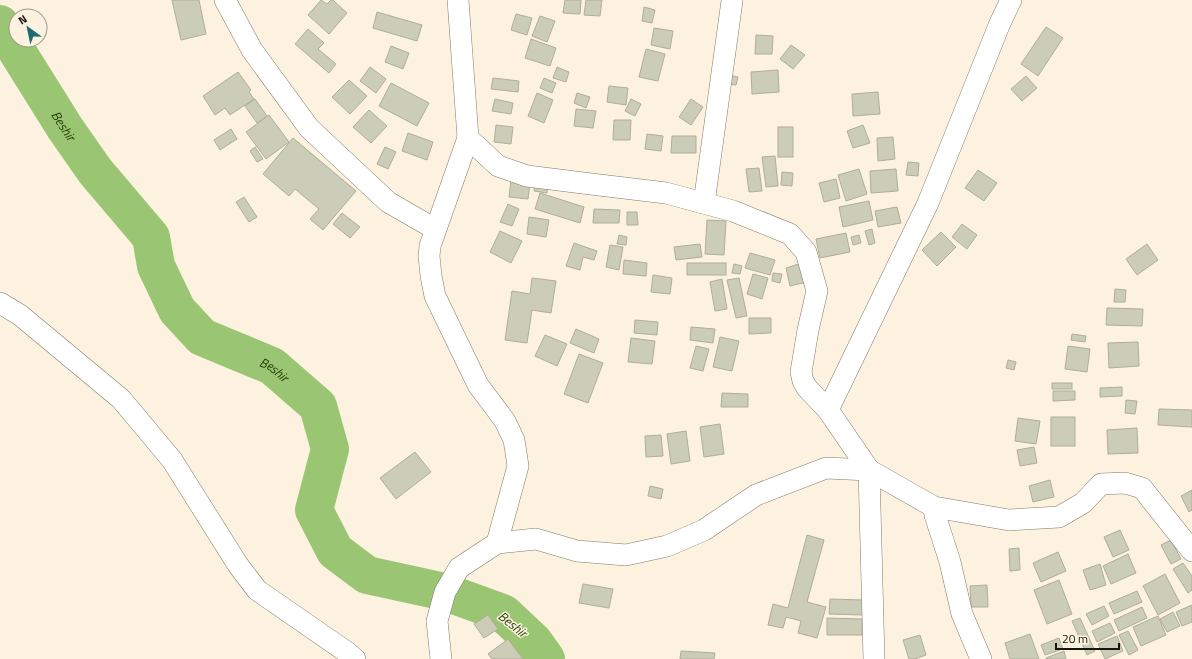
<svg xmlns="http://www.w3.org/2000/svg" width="1192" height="659" font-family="'Titillium Web',sans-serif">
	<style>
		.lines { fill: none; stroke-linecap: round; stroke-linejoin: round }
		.river { stroke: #9ac674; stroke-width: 38 }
		.building { fill: #cccdb8; stroke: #aeae9a }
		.minor-casing { stroke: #837a68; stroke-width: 22 }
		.minor { stroke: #fff; stroke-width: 21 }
		.labels { text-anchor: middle; stroke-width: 3; stroke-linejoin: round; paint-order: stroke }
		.water-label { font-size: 13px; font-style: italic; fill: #243f03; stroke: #fcf2df }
	</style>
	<rect width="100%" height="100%" fill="#fcf2df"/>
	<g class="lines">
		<path class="river" id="s1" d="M0 24 65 128 95 171 151 237 156 266 177 310 202 337 272 366 318 406 330 449 314 510 335 551 367 575 445 592 503 613 534 642 546 659"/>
	</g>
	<g class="building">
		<path d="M172 0H199L206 34 181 40Z"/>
		<path d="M321 0 327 4 331 0H333L347 13 329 34 308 15Z"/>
		<path d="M565 0H581L580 14 563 13Z"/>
		<path d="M586 0H602L600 16 584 15Z"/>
		<path d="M644 7 655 10 652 23 642 21Z"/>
		<path d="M377 12 422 25 417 41 373 28Z"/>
		<path d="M516 14 532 18 527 35 511 30Z"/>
		<path d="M540 16 555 21 547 42 532 36Z"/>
		<path d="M1046 27 1063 38 1038 76 1021 64Z"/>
		<path d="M654 28 673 31 670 49 651 45Z"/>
		<path d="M308 29 324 43 318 49 336 64 329 73 295 44Z"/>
		<path d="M756 35 773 36 772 54H755Z"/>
		<path d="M531 39 556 48 550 66 525 58Z"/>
		<path d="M791 45 805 55 793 69 780 59Z"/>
		<path d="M391 46 409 53 403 69 385 62Z"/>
		<path d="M646 49 665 54 658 81 639 77Z"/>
		<path d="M370 67 386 79 376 93 360 81Z"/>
		<path d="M557 67 569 72 566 82 553 78Z"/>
		<path d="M778 70 779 92 752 94 751 72Z"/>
		<path d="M238 72 251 90 249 92 254 99 230 115 225 108 215 115 203 96Z"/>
		<path d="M729 75 738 77 736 85 728 84Z"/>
		<path d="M1026 76 1037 88 1022 101 1011 89Z"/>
		<path d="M493 78 519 81 518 92 491 89Z"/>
		<path d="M544 78 556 83 552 93 540 88Z"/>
		<path d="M349 80 367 96 350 114 332 97Z"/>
		<path d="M391 83 429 103 417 126 379 106Z"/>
		<path d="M609 86 628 88 626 105 607 102Z"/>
		<path d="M878 92 880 114 853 116 852 94Z"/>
		<path d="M537 93 553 100 544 123 528 116Z"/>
		<path d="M577 93 590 97 586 108 574 103Z"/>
		<path d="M255 99 267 116 257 123 245 106Z"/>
		<path d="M495 99 513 103 511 114 492 111Z"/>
		<path d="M631 99 641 104 635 116 625 111Z"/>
		<path d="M691 99 703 107 691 125 679 117Z"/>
		<path d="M576 109 596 111 593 128 574 126Z"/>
		<path d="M369 110 387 126 371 143 353 127Z"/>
		<path d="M269 115 289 142 266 159 246 132Z"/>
		<path d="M614 120H631L630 140H613Z"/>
		<path d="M496 125 513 127 511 144 494 142Z"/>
		<path d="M863 125 870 143 853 148 847 131Z"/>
		<rect x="778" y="127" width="15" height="30"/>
		<path d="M231 129 237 139 220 150 214 140Z"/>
		<path d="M408 133 433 142 427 160 402 151Z"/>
		<path d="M647 134 663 136 661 151 645 149Z"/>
		<path d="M672 136H696V153H671Z"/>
		<path d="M893 137 895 159 878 161 877 138Z"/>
		<path d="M293 138 356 191 323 230 310 219 319 209 295 189 289 196 263 174Z"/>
		<path d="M255 147 263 159 257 162 250 151Z"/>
		<path d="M385 147 396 152 388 169 377 164Z"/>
		<path d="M775 156 778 186 766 187 762 157Z"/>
		<path d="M908 162 919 163 918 176 906 175Z"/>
		<path d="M759 168 762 191 749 192 746 169Z"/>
		<path d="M859 169 867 194 846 201 838 175Z"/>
		<path d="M896 169 898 191 871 193 870 171Z"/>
		<path d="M978 170 997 183 984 201 965 188Z"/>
		<path d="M782 172 793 173 792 186 781 185Z"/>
		<path d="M836 179 840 198 824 202 819 183Z"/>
		<path d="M511 180 530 183 528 199 509 197Z"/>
		<path d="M535 180 548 182 547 193 534 191Z"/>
		<path d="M540 193 584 207 580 223 535 209Z"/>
		<path d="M244 197 257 217 249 222 236 202Z"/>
		<path d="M869 201 873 220 843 227 839 207Z"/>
		<path d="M508 204 519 209 512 226 500 222Z"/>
		<path d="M897 207 901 223 878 227 875 211Z"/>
		<path d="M594 209 620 210 619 223H593Z"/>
		<path d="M627 212H637L638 225H627Z"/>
		<path d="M342 213 360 227 350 238 333 224Z"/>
		<path d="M529 217 549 220 546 237 527 234Z"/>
		<path d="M707 220 726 221 724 255 705 254Z"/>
		<path d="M962 224 977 235 967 249 952 237Z"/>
		<path d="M872 229 875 243 869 245 865 231Z"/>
		<path d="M500 231 522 241 511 263 490 252Z"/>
		<path d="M941 232 956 247 937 266 922 250Z"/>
		<path d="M846 233 850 252 820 258 816 239Z"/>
		<path d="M619 235 627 237 626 245 617 244Z"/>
		<path d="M859 235 861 243 853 245 851 237Z"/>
		<path d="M574 243 597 251 594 260 583 257 580 270 566 266Z"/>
		<path d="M700 244 702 257 676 260 674 247Z"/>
		<path d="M1147 244 1158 260 1137 275 1126 259Z"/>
		<path d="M610 245 623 247 619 270 606 267Z"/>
		<path d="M750 253 775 260 770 275 745 268Z"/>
		<path d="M624 260 647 263 646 276 623 274Z"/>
		<rect x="687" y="263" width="39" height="12"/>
		<path d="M802 263 807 282 790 286 786 268Z"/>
		<path d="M734 264 742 266 740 274 732 273Z"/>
		<path d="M773 273 782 274 780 283 772 281Z"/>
		<path d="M753 274 768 278 762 299 747 294Z"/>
		<path d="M653 275 672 278 670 294 651 292Z"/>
		<path d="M532 278 556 281 551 313 532 310 527 343 505 340 512 291 530 294Z"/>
		<path d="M739 278 747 316 736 318 727 280Z"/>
		<path d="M722 279 727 309 715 311 710 282Z"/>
		<path d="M1115 289 1126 290 1125 302H1114Z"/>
		<path d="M1107 308 1143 309 1142 326 1106 325Z"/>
		<path d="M749 318H771V333L749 334Z"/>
		<path d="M635 320 658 322 657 335 634 333Z"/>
		<path d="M691 327 715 329 713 343 690 340Z"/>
		<path d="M576 329 599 339 594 353 570 343Z"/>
		<path d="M1072 334 1086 336 1085 342 1071 340Z"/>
		<path d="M545 335 567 344 557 366 535 356Z"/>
		<path d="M720 337 739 341 732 371 713 367Z"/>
		<path d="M631 338 655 341 652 364 628 362Z"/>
		<path d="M1138 342 1139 366 1109 368 1108 343Z"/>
		<path d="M696 346 709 349 703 371 690 368Z"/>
		<path d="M1068 346 1090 349 1087 372 1065 369Z"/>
		<path d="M579 354 603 363 588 403 564 394Z"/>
		<path d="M1008 360 1016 362 1014 370 1006 368Z"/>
		<rect x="1052" y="383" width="20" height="6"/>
		<path d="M1122 387V396L1100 397V388Z"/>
		<path d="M1053 391H1075V400L1053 401Z"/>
		<path d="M722 393 748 394V407H721Z"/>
		<path d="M1126 400 1137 401 1135 414 1125 413Z"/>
		<path d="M1159 409 1192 410V427L1158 425Z"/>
		<rect x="1051" y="417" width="24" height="29"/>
		<path d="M1018 418 1040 421 1036 444 1015 441Z"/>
		<path d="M720 424 724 454 704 457 700 427Z"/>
		<path d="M1137 428 1138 453 1108 454 1107 430Z"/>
		<path d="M686 431 690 461 671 464 667 434Z"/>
		<path d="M661 435 663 456 646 457 645 436Z"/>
		<path d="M1034 447 1037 463 1020 466 1017 450Z"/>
		<path d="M415 452 431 472 396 499 380 478Z"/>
		<path d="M1050 480 1054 497 1033 502 1029 486Z"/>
		<path d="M650 486 663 489 661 499 648 496Z"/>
		<path d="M1192 490V510L1189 512 1181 496Z"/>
		<path d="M1120 530 1129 550 1113 557 1104 537Z"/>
		<path d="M807 535 824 540 807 602 826 607 817 638 798 633 801 621 786 617 783 628 768 625 773 604 788 608Z"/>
		<path d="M1171 540 1181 559 1171 564 1161 545Z"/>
		<path d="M1019 548 1020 570 1010 571 1009 549Z"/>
		<path d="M1058 552 1066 571 1041 582 1033 563Z"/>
		<path d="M1128 554 1136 573 1111 584 1103 566Z"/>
		<path d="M1183 563 1192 576V590L1188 593 1173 569Z"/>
		<path d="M1100 564 1106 585 1090 590 1083 570Z"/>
		<path d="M1165 574 1180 603 1158 615 1143 586Z"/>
		<path d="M1059 580 1072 614 1047 624 1034 590Z"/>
		<path d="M583 584 613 589 609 608 579 603Z"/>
		<path d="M987 585 988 607H971L970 586Z"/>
		<path d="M1137 591 1142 602 1114 614 1109 603Z"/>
		<path d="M830 599 864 600 863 615 829 614Z"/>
		<path d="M1192 605V622L1182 626 1176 612Z"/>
		<path d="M1104 606 1109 616 1092 625 1086 614Z"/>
		<path d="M1142 607 1147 618 1119 631 1114 620Z"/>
		<path d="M1173 612 1180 626 1167 632 1160 619Z"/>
		<path d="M488 615 498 629 484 638 474 624Z"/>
		<path d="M1158 616 1166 635 1141 646 1133 627Z"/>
		<path d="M827 618 862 619V635H827Z"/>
		<path d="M1080 618 1095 651 1087 655 1072 621Z"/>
		<path d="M1110 623 1115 633 1097 642 1092 631Z"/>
		<path d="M1128 631 1138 650 1129 655 1119 635Z"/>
		<path d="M1030 634 1039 659H1010L1005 643Z"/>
		<path d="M920 635 926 655 915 659H909L903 640Z"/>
		<path d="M1117 636 1123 651 1105 659 1098 644Z"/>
		<path d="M1059 638 1063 649 1045 655 1041 645Z"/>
		<path d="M508 639 523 659H492L488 654Z"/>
		<path d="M681 651 715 653 714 659H680Z"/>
		<path d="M1064 651 1066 659H1046V658Z"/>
	</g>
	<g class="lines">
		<defs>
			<g id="minor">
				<path d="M225 0 252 50 309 128 388 202 435 229"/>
				<path d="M458 0 468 138 498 166 527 176 591 184 666 193 733 211 790 234 806 252 817 291 808 330 801 372 803 381 807 388 828 410 869 470 934 507 1009 520 1059 517 1083 503 1101 484 1125 483 1142 488 1192 551"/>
				<path d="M468 138 430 246 429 256 431 276 435 296 478 385 505 421 514 440 518 466 497 543"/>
				<path d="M704 203 732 1V0"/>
				<path d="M0 303 20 315 121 399 172 460 238 565 257 590 348 653 355 659"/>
				<path d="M828 410 928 203 1000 23 1011 0"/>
				<path d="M869 470 874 659"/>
				<path d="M934 507 935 515 950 562 962 614 981 659"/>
				<path d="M441 659 437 621 445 592 459 568 497 543 536 539 577 551 626 555 667 546 704 530 756 495 826 468 869 470"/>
			</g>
		</defs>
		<use href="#minor" class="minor-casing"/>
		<use href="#minor" class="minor"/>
	</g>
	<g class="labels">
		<g class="water-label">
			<text dy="5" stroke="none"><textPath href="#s1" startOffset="120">Beshir</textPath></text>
			<text dy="5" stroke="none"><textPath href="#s1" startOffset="456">Beshir</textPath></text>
			<text transform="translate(513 624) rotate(39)" y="5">Beshir</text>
		</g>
	</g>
	<g transform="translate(28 28) rotate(327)"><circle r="19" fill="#fcf2df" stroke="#a0998b"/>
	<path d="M0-3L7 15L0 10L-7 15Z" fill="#1f6b72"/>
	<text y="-6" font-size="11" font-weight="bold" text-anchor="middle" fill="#17130d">N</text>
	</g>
	<path d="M1056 643v6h63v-6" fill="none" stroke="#17130d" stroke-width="2"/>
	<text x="1062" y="643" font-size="12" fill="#17130d" stroke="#fcf2df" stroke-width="3" paint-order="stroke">20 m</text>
</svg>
